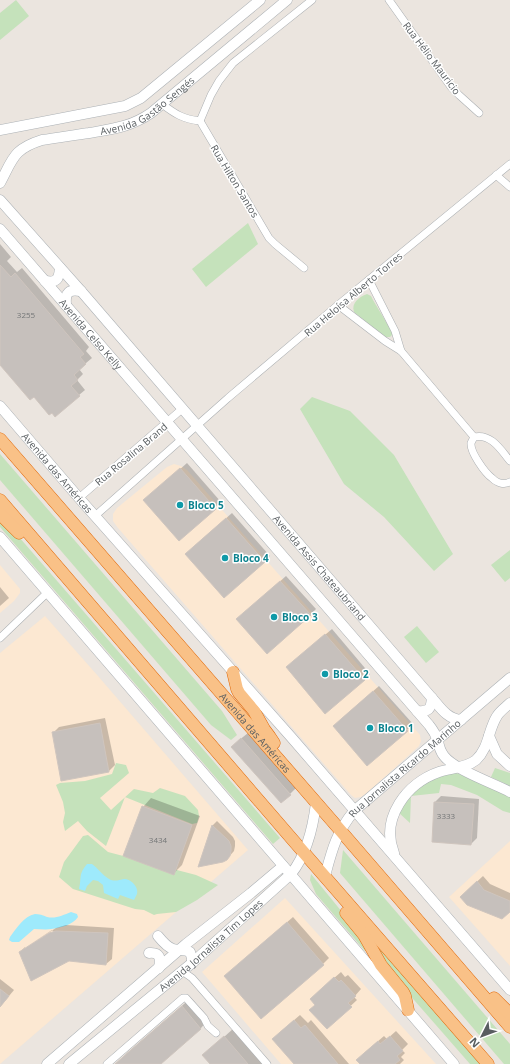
<svg xmlns="http://www.w3.org/2000/svg" width="510" height="1064" font-family="'Open Sans',sans-serif">
	<style>
		.commercial { fill: #fce8d2 }
		.green { fill: #c5e2bb }
		.water { fill: #9eeafc }
		.shadow { fill: #0003 }
		.building { fill: #c6c0bc; stroke: #cfc5be }
		.lines { fill: none; stroke-linecap: round; stroke-linejoin: round }
		.street-casing { stroke: #abafb2; stroke-width: 8 }
		.secondary-casing { stroke: #acb1b5; stroke-width: 11 }
		.highway-casing { stroke: #e36807; stroke-width: 13 }
		.street { stroke: #fff; stroke-width: 7 }
		.secondary { stroke: #fff; stroke-width: 10 }
		.highway { stroke: #f9c187; stroke-width: 12 }
		.culture-dot { fill: #0f9aa8; stroke: #fff; stroke-width: 1.5 }
		.labels { text-anchor: middle; stroke-width: 3; stroke-linejoin: round; paint-order: stroke }
		.number-label { font-size: 8px; fill: #747677 }
		.street-label { font-size: 10px; fill: #585d60; stroke: #fff }
		.culture-label { font-size: 10px; font-weight: bold; fill: #0d838f; stroke: #fff; text-anchor: start }
	</style>
	<rect width="100%" height="100%" fill="#ebe5df"/>
	<g class="commercial">
		<path d="M174 464 181 466 187 470 420 735 421 741 419 746 367 793 361 797 355 798 351 795 118 528 113 521V514L117 508 167 467Z"/>
		<path d="M0 565 20 589V593L14 601 0 613Z"/>
		<path d="M45 616 98 676 248 850 0 1064V653Z"/>
		<path d="M510 841V966L449 897Z"/>
		<path d="M285 898 436 1064H281L202 972Z"/>
	</g>
	<g class="green">
		<path d="M16 0 29 16 0 40V13Z"/>
		<path d="M248 223 258 244 206 287 192 269Z"/>
		<path d="M367 294 371 296 373 300 392 332V335L390 337H385L354 312C351 303 359 297 367 294Z"/>
		<path d="M312 397 350 411 394 455 453 554 434 571 384 517 344 484 300 409Z"/>
		<path d="M0 454 222 711 237 735 231 740 211 725 0 480Z"/>
		<path d="M0 517 6 522 280 838 273 844 0 527Z"/>
		<path d="M510 550V578L505 582 491 565Z"/>
		<path d="M417 626 439 652 426 663 404 637Z"/>
		<path d="M116 763 126 765 129 773 100 798 111 810 134 789 153 793 160 788 185 796 198 810 199 816 197 823 192 824 125 797 106 846 87 831 78 821 65 831 63 822 65 813 63 802 56 785 60 783 85 781 112 774Z"/>
		<path d="M495 768 510 773V786L491 777Z"/>
		<path d="M456 773 472 778 510 795V813L503 811 477 795 451 785 441 784 439 793 411 796 410 823 398 812 405 799 425 782 440 775Z"/>
		<path d="M88 835 108 852 196 875 218 885 197 900 176 912 157 914 154 915 144 910 135 909 73 889 59 877 64 862 83 836Z"/>
		<path d="M343 850 510 1044V1064H504L340 873Z"/>
		<path d="M311 874 360 934 369 949 365 951 316 894 310 880Z"/>
		<path d="M376 948H381L481 1064H470L387 969Z"/>
	</g>
	<g class="water">
		<path d="M87 864H92C98 868 102 875 109 879 114 882 119 880 124 879 131 879 139 887 137 894 136 896 135 898 134 900L120 895 118 899 104 893 103 885 98 881 93 880 87 886 85 891 79 889C82 877 78 875 87 864Z"/>
		<path d="M71 912 77 914 78 917C73 925 60 928 51 929 46 930 40 929 34 929L19 942H12L9 940 10 937C16 929 24 916 35 914 39 914 43 915 47 917 56 919 63 915 71 912Z"/>
	</g>
	<g class="shadow">
		<path d="M0 244 11 257 7 261 17 272 22 268 89 347 86 351 92 358 79 369 83 374 77 380 85 390 79 395H34L0 364Z"/>
		<path d="M187 463 221 502 179 540 151 495Z"/>
		<path d="M232 513 270 556 264 562 192 548Z"/>
		<path d="M286 576 316 609 310 615 244 613Z"/>
		<path d="M0 587 9 598 0 606Z"/>
		<path d="M332 629 370 674 364 680 293 662Z"/>
		<path d="M379 686 413 724 407 730 340 720Z"/>
		<path d="M105 718 115 765 109 771 53 733 59 727Z"/>
		<path d="M248 733 296 788 290 794 238 741Z"/>
		<path d="M441 796 479 799 477 838 471 844 435 802Z"/>
		<path d="M151 798 200 816 182 865 173 874 143 807Z"/>
		<path d="M217 821 233 837 235 841V846L234 851 227 859 199 865 213 825Z"/>
		<path d="M483 876 490 884 510 893V911L467 891Z"/>
		<path d="M293 917 329 958 323 964 225 976Z"/>
		<path d="M66 925 114 928 112 959 106 964 20 952 25 947V950L54 932 52 930 26 947 56 928Z"/>
		<path d="M341 972 345 977 348 975 361 989 354 997 357 1000 327 1028 316 1005 317 993Z"/>
		<path d="M0 979 14 990 0 1007Z"/>
		<path d="M191 998 209 1019 201 1028 159 1064H121L119 1062 127 1053Z"/>
		<path d="M300 1015 308 1023 311 1020 349 1064H295L279 1033Z"/>
		<path d="M234 1028 264 1064H211L204 1055Z"/>
		<path d="M396 1031 408 1044 402 1050 405 1053 401 1057 404 1060 400 1064H361L363 1054 384 1036 387 1039Z"/>
	</g>
	<g class="building">
		<path d="M0 265 11 277 15 273 84 354 80 357 86 364 74 375 78 380 71 386 80 396 55 417 52 413 49 415 34 397 30 400 0 365Z"/>
		<path d="M180 468 216 509 179 541 143 500Z"/>
		<path d="M226 518 265 562 224 598 185 554Z"/>
		<path d="M280 581 311 615 267 654 236 619Z"/>
		<path d="M325 634 365 680 325 714 286 667Z"/>
		<path d="M373 691 408 731 367 766 333 726Z"/>
		<path d="M100 723 109 772 61 781 52 732Z"/>
		<path d="M241 738 291 795 281 803 231 747Z"/>
		<path d="M434 802 474 804 471 845 432 842Z"/>
		<path d="M142 806 192 825 174 875 123 856Z"/>
		<path d="M212 825 229 841 231 846V851L230 856 227 860 223 862 198 867Z"/>
		<path d="M477 881 484 890 510 901V912L502 919 467 905 460 897Z"/>
		<path d="M287 922 324 965 261 1019 224 976Z"/>
		<path d="M56 931 108 933 106 965 69 961 31 981 19 952 49 933Z"/>
		<path d="M334 977 339 982 341 980 356 996 348 1003 352 1007 327 1029 309 1010 315 1005 310 999Z"/>
		<path d="M0 989 9 996 0 1007Z"/>
		<path d="M182 1006 201 1029 161 1064H115Z"/>
		<path d="M294 1020 301 1028 305 1025 338 1064H294L272 1039Z"/>
		<path d="M224 1036 248 1064H210L202 1055Z"/>
		<path d="M390 1036 403 1051 397 1056 400 1060 395 1064H360L356 1060 378 1041 380 1044Z"/>
	</g>
	<g class="lines">
		<defs>
			<g id="street">
				<path d="M389 0 451 87 459 95 479 113"/>
				<path d="M162 104C175 114 183 119 200 121L269 238 275 244 304 268"/>
				<path d="M200 121 211 95 219 81 233 63 312 0"/>
				<path d="M496 175 510 187"/>
				<path d="M369 280 395 331 401 351"/>
				<path d="M338 305 385 341 401 351 474 437"/>
				<path d="M474 437C473 439 472 441 471 443 470 452 485 473 492 478 497 483 504 485 510 482"/>
				<path d="M474 437C491 433 501 450 510 461"/>
				<path d="M79 498 182 409"/>
				<path d="M95 516 228 398 338 305 510 164"/>
				<path d="M0 638 48 592"/>
				<path d="M182 971 192 978 267 1064"/>
				<path d="M107 1064 183 998H186L204 1018 208 1026 216 1033"/>
			</g>
			<g id="secondary">
				<path d="M0 130 125 106 141 98 260 0"/>
				<path id="s1" d="M0 183C13 159 13 149 42 140 58 138 74 135 89 133 112 129 131 127 151 113L287 0"/>
				<path id="s2" d="M0 200 81 291 432 698C440 707 447 719 461 720"/>
				<path id="s3" d="M0 229 429 725C433 730 436 735 438 741 439 747 440 751 444 756 455 770 493 783 510 792"/>
				<path d="M45 281C57 283 59 279 60 268"/>
				<path d="M66 305C65 292 69 289 81 291"/>
				<path id="s4" d="M0 406 79 498 291 737 510 990"/>
				<path d="M0 537 454 1064"/>
				<path d="M417 711C429 712 431 709 432 698"/>
				<path d="M489 736 497 754 510 766"/>
				<path d="M394 853C380 818 407 783 439 772 451 768 466 768 476 760 489 748 488 730 497 716 500 711 506 707 510 703"/>
				<path id="s5" d="M325 876C332 850 336 833 354 811L510 678"/>
				<path d="M158 936C162 941 167 947 173 949 179 951 184 949 190 952L192 958V963"/>
				<path d="M149 953C160 952 161 958 159 968"/>
				<path d="M47 1064 186 944 251 893 283 866"/>
				<path id="s6" d="M69 1064 192 963 291 874C307 854 313 828 316 803"/>
			</g>
			<g id="highway">
				<path id="s7" d="M0 439 340 830 510 1027"/>
				<path d="M0 500 292 839 488 1064"/>
				<path d="M0 514 19 533"/>
				<path d="M233 672 237 689 239 693 254 711 264 729 270 737 274 743"/>
				<path d="M346 913 364 935 381 965 403 992 405 996 408 1010"/>
				<path d="M494 998 510 1014"/>
			</g>
		</defs>
		<use href="#street" class="street-casing"/>
		<use href="#secondary" class="secondary-casing"/>
		<use href="#highway" class="highway-casing"/>
		<use href="#street" class="street"/>
		<use href="#secondary" class="secondary"/>
		<use href="#highway" class="highway"/>
	</g>
	<g class="culture-dot">
		<circle cx="180" cy="505" r="4"/>
		<circle cx="225" cy="558" r="4"/>
		<circle cx="274" cy="617" r="4"/>
		<circle cx="325" cy="674" r="4"/>
		<circle cx="370" cy="728" r="4"/>
	</g>
	<g class="labels">
		<g class="number-label">
			<text x="26" y="318">3255</text>
			<text x="446" y="819">3333</text>
			<text x="158" y="843">3434</text>
		</g>
		<g class="street-label">
			<text transform="translate(432 58) rotate(53)" y="4">Rua Hélio Mauricio</text>
			<text dy="4" stroke="none"><textPath href="#s1" startOffset="176">Avenida Gastão Sengés</textPath></text>
			<text transform="translate(235 181) rotate(59)" y="4">Rua Hilton Santos</text>
			<text transform="translate(353 294) rotate(-40)" y="4">Rua Heloísa Alberto Torres</text>
			<text dy="4" stroke="none"><textPath href="#s3" startOffset="139">Avenida Celso Kelly</textPath></text>
			<text transform="translate(131 454) rotate(-40)" y="4">Rua Rosalina Brand</text>
			<text dy="4" stroke="none"><textPath href="#s4" startOffset="88">Avenida das Américas</textPath></text>
			<text dy="4" stroke="none"><textPath href="#s2" startOffset="487">Avenida Assis Chateaubriand</textPath></text>
			<text dy="4" stroke="none"><textPath href="#s7" startOffset="389">Avenida das Américas</textPath></text>
			<text dy="4" stroke="none"><textPath href="#s5" startOffset="138">Rua Jornalista Ricardo Marinho</textPath></text>
			<text dy="4" stroke="none"><textPath href="#s6" startOffset="185">Avenida Jornalista Tim Lopes</textPath></text>
		</g>
		<g class="culture-label">
			<text x="188" y="509">Bloco 5</text>
			<text x="233" y="562">Bloco 4</text>
			<text x="282" y="621">Bloco 3</text>
			<text x="333" y="678">Bloco 2</text>
			<text x="378" y="732">Bloco 1</text>
		</g>
	</g>
	<g transform="translate(482 1036) rotate(228)" stroke="#ffffff" stroke-width="3" paint-order="stroke">
	<path d="M0-3L7 15L0 10L-7 15Z" fill="#585d60"/>
	<text y="-6" font-size="11" font-weight="bold" text-anchor="middle" fill="#585d60">N</text>
	</g>
</svg>
